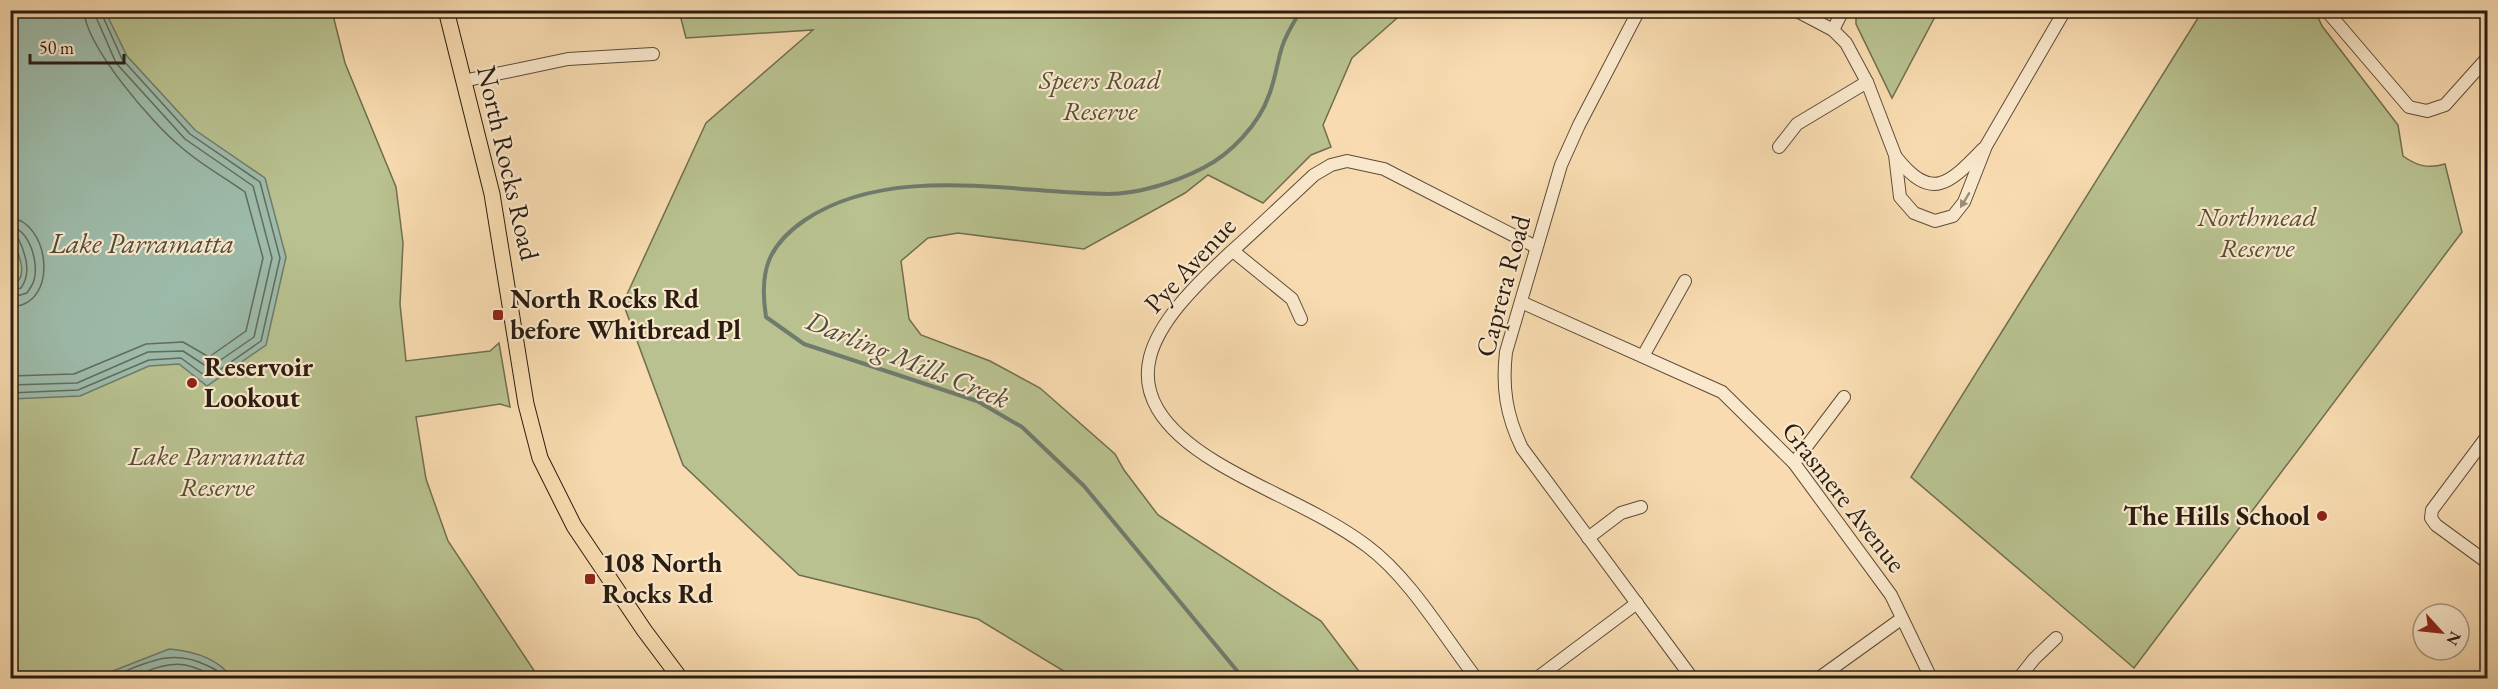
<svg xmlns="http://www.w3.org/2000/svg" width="2498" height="689" font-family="'EB Garamond',serif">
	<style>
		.green { fill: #b8c18f; stroke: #706e50; stroke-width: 1.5 }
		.water { fill: #9dbbaa; stroke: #6f7b6d; stroke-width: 1.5 }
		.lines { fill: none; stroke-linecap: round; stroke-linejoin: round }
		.shore { stroke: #636c5e; stroke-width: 1.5 }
		.stream { stroke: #6f7b6d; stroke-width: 4 }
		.minor-casing { stroke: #5d4c39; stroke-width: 14 }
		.major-casing { stroke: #291c11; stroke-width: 17 }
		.minor { stroke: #fae8cc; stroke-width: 12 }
		.major { stroke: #f8dbb0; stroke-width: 15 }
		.oneway { fill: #9c8c78 }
		.poi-dot { fill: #8f2418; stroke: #fae8cc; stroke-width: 2 }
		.labels { text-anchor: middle; stroke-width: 4.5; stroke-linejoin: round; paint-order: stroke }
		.park-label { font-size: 27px; font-style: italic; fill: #544e37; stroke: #fae8cc }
		.street-label { font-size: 27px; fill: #291c11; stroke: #fae8cc }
		.poi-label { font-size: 27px; font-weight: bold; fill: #291c11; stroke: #fae8cc; text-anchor: start }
		.water-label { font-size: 28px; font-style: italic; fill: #4c4c3f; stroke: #fae8cc }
	</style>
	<rect width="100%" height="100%" fill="#f8dbb0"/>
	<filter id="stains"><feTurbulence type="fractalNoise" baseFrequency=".00333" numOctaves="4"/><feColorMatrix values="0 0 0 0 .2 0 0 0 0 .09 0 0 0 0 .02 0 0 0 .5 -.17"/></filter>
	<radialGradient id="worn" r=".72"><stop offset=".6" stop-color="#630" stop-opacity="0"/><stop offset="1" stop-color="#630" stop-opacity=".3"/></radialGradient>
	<g class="green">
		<path d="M2203 10 2315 11 2322 26 2398 125 2403 156C2417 166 2428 169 2445 164L2462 232 2134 668 1911 477Z"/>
		<path d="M10 11H332L345 63 396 187 403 243 400 304 406 361 490 351 499 343 510 407 500 404 416 417 426 479 448 541 539 678H11Z"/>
		<path d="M679 11H1405L1352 58 1323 125 1331 147 1311 155 1263 203 1208 175 1185 193 1084 249 958 233 928 238 901 261 909 319 921 335 990 361 1040 388 1115 454 1124 470 1158 515 1321 621 1364 678H1075L978 619 799 575 683 465 623 303 706 123 813 30 686 38Z"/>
		<path d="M1856 11H1938L1892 98 1856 24Z"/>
	</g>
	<g class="water">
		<path d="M10 11H105L127 56 195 130 265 178 286 257 266 345 207 386 179 364 149 366 80 396 11 399V286C32 278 17 250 10 235Z"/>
		<path d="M169 649C193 651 218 658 232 678H95Z"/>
	</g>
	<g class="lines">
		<g class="shore">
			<path d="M10 218C49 220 61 306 10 307"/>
			<path d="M10 227C30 229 39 264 34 280 33 285 29 289 27 293L10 298"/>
			<path d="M10 235 18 238C26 254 32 273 21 288L10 291"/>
			<path d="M10 376 74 374 146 344 183 342 209 357 246 331 263 258 245 192C224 177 200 164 181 147 153 124 85 46 84 10"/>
			<path d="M10 385 77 383 148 352 183 351 209 368 254 337 272 258 253 186 185 139 116 63 93 10"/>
			<path d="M10 393 78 390 149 360 181 358 208 378 261 341 280 258 260 182 190 134 122 59 100 10"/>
			<path d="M108 678C143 665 169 647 206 665 214 669 220 671 225 678"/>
			<path d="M129 678C165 664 180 656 216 678"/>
		</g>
		<path class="stream" d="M1243 678 1084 486 1022 427 977 401 804 344 766 317C759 272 767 246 805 220 890 163 1012 193 1108 194 1138 194 1176 182 1203 168 1231 154 1259 124 1269 95 1275 80 1277 63 1282 47 1286 34 1294 22 1301 10"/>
		<defs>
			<g id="minor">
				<path d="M1639 10 1579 125 1561 165 1506 352C1502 387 1506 415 1522 448L1692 678"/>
				<path d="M1795 10 1833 30 1846 43 1867 82 1895 155 1900 197 1914 213 1935 221 1953 216 1964 202 1986 146 2065 10"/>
				<path d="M2326 10 2409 107 2427 111 2445 105 2488 57"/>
				<path d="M1833 30 1843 10"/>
				<path d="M463 81 568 59 653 54"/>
				<path d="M1779 147 1797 124 1867 82"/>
				<path d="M1896 157C1932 203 1950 183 1983 149"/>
				<path d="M1233 251 1292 299 1301 319"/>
				<path d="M1521 302 1722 392 1794 463 1891 595 1931 678"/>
				<path d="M1643 356 1685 281"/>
				<path d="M2488 435 2432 510 2431 518 2436 525 2488 563"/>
				<path d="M1794 463 1844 397"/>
				<path d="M1588 538 1621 513 1641 507"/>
				<path d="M1476 678C1443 635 1410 578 1367 546 1320 511 1265 492 1216 462 1098 390 1153 324 1231 252 1259 227 1286 201 1314 175L1331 165 1347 161 1384 169 1536 247"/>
				<path d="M1537 678 1637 603"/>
				<path d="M1819 678 1901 619"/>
				<path d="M2019 678 2034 659 2056 638"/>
			</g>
			<path id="major" d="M446 10 492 194 526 404 540 458 574 526 644 630 680 678"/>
		</defs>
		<use href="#minor" class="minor-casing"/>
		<use href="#major" class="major-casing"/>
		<use href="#minor" class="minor"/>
		<use href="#major" class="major"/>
	</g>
	<defs><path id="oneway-solid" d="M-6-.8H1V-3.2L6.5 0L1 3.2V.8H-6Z" transform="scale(1.5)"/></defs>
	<use class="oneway" href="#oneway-solid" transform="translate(1965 200) rotate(121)"/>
	<g class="poi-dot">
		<rect x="492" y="309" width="12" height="12" rx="3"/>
		<circle cx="192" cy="383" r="6"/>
		<circle cx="2322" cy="516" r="6"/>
		<rect x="584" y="573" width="12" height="12" rx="3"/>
	</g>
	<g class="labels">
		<g class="park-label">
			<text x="1100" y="89">Speers Road<tspan x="1100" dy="31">Reserve</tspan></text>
			<text x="2257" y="226">Northmead<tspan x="2257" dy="31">Reserve</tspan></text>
			<text x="217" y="465">Lake Parramatta<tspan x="217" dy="31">Reserve</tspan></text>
		</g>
		<g class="street-label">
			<text transform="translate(508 163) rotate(77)" y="9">North Rocks Road</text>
			<text transform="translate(1190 265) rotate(-47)" y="9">Pye Avenue</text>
			<text transform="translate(1503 286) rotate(-75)" y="9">Caprera Road</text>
			<text transform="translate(1844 497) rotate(52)" y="9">Grasmere Avenue</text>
		</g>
		<g class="poi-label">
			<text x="510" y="308">North Rocks Rd<tspan x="510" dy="31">before Whitbread Pl</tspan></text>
			<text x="204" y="376">Reservoir<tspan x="204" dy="31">Lookout</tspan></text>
			<text x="2310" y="525" text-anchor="end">The Hills School</text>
			<text x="602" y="572">108 North<tspan x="602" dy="31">Rocks Rd</tspan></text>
		</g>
		<g class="water-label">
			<text x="142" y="253">Lake Parramatta</text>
			<text transform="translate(908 359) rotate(22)" y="10">Darling Mills Creek</text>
		</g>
	</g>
	<rect width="2498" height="689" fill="none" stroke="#f8dbb0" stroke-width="36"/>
	<rect x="12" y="12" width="2474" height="665" fill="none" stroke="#291c11" stroke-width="3"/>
	<rect x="18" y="18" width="2462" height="653" fill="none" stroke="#291c11" stroke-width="1.5"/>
	<g transform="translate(2441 632) rotate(117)"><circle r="28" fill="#fae8cc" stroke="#a69681" stroke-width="1.5"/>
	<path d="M0-4.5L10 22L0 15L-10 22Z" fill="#8f2418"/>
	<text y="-9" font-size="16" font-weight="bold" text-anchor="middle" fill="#291c11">N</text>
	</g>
	<path d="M30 54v9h94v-9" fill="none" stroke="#291c11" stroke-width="3"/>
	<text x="39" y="54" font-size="18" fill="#291c11" stroke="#fae8cc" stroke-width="4.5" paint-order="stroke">50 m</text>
	<rect width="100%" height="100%" filter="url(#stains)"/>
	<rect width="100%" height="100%" fill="url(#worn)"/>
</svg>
